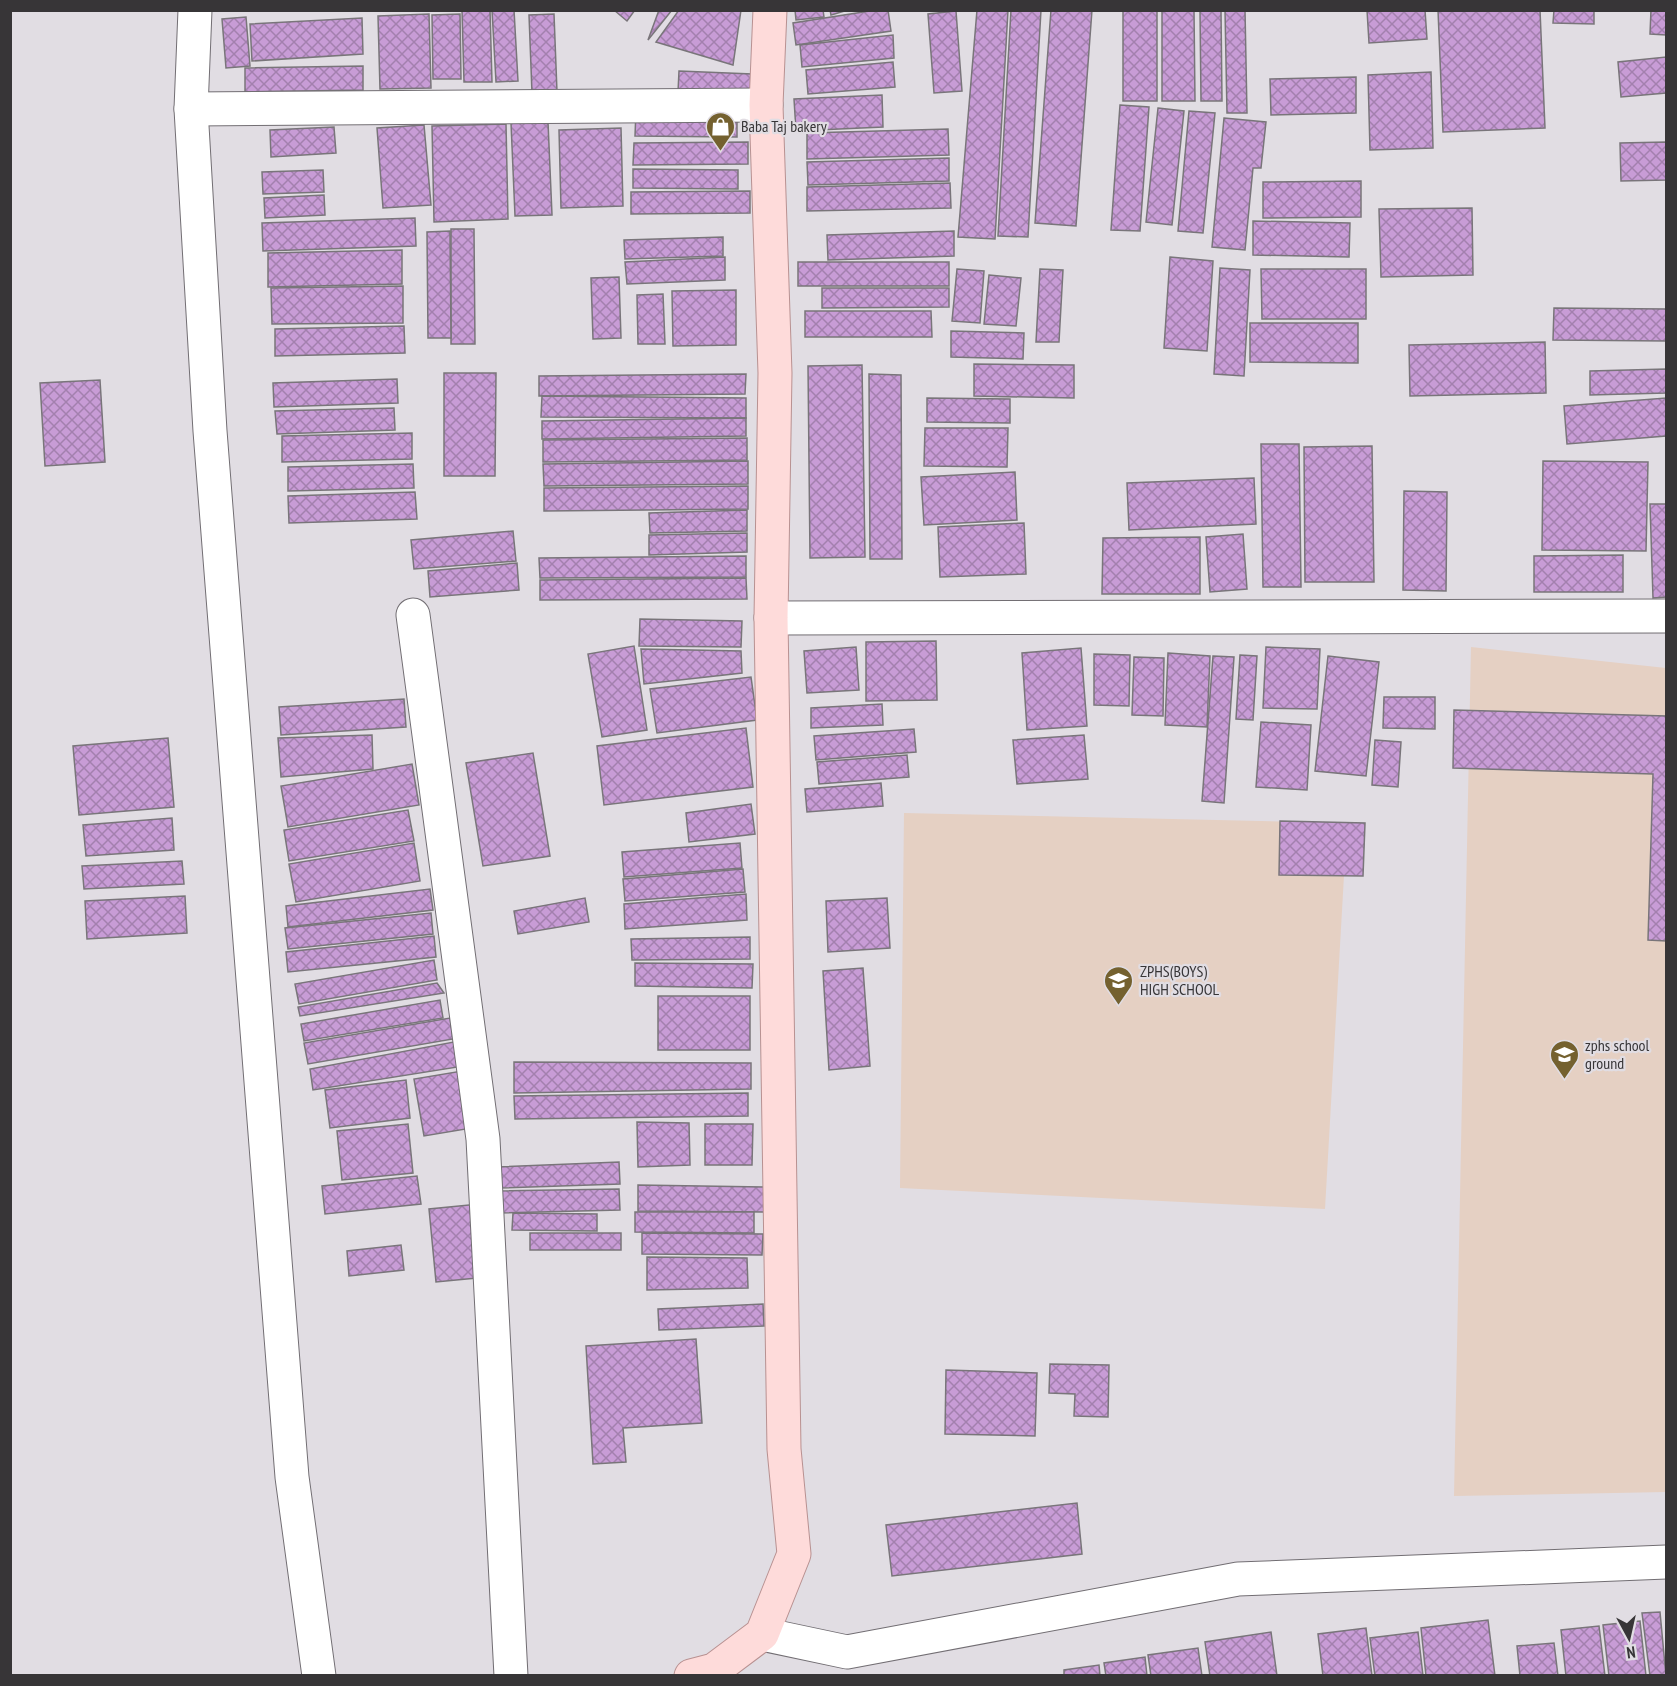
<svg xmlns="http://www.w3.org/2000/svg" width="1677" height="1686" font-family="'PT Sans Narrow',sans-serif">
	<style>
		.education { fill: #e5d0c3 }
		.building { fill: url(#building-cross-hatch); stroke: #79757a; stroke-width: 1.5 }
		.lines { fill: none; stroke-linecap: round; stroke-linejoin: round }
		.minor-casing { stroke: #726e73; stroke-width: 35 }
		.major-casing { stroke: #b89191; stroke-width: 35 }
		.minor { stroke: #fff; stroke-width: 33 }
		.major { stroke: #fedbda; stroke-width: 33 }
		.labels { text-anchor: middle; stroke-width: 4.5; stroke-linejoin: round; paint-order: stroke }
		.poi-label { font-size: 16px; fill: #373537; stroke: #e1dde3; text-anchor: start }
	</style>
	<defs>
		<pattern id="building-cross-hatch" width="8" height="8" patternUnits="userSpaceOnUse" patternTransform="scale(1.5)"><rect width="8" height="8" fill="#c89cd6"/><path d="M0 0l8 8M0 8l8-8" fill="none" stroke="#a380ae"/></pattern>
	</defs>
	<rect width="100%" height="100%" fill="#e1dde3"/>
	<g class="education">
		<path d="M1471 647 1666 668V1492L1454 1496Z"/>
		<path d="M904 813 1347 823 1325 1209 900 1188Z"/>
	</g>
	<g class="building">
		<path d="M462 10H490L492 82H464Z"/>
		<path d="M492 10H514L518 81 496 82Z"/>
		<path d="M614 10H635L627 21Z"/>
		<path d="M659 10H672L648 40Z"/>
		<path d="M679 10H741L733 65 656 42Z"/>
		<path d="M795 10H823L824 17 796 20Z"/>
		<path d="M830 10H848L831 15Z"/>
		<path d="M876 10H888L891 31 796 45 793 23Z"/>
		<path d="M977 10H1008L995 239 958 237Z"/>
		<path d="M1011 10H1041L1028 237 998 236Z"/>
		<path d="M1051 10H1092L1076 226 1035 223Z"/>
		<rect x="1123" y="10" width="34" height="91"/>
		<path d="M1162 10H1194L1195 101H1162Z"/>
		<path d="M1200 10H1221L1222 101H1201Z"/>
		<path d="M1225 10H1245L1247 113H1227Z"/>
		<path d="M1367 10H1425L1427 39 1369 43Z"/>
		<path d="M1438 10H1540L1545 128 1443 132Z"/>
		<path d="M1554 10H1594V24L1553 23Z"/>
		<path d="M1651 10H1666V35L1650 34Z"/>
		<path d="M956 11 962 91 934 93 928 14Z"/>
		<path d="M429 14 431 88 380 89 378 16Z"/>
		<path d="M460 14 461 79H433L432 15Z"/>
		<path d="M554 14 557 92 532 93 529 15Z"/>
		<path d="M246 17 250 66 226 68 222 19Z"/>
		<path d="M362 18 363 54 252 61 250 24Z"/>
		<path d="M893 35 894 58 802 67 800 45Z"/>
		<path d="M1666 57V93L1621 97 1618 62Z"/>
		<path d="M893 62 895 87 808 94 806 70Z"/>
		<path d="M363 66V90L245 92V68Z"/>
		<path d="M679 71 752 74 751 95 678 92Z"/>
		<path d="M1431 72 1433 148 1370 150 1368 75Z"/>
		<path d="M1356 77V113L1271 115 1270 79Z"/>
		<path d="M882 95 883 127 796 131 794 99Z"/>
		<path d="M1120 105 1149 107 1140 231 1111 230Z"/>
		<path d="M1158 108 1184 111 1172 225 1146 222Z"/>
		<path d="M636 110 737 111V137L635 136Z"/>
		<path d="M1189 111 1215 113 1203 233 1178 231Z"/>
		<path d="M1224 118 1266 122 1261 168H1253L1245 250 1212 247Z"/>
		<path d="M548 122 552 215 515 216 511 123Z"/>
		<path d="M506 124 508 219 434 222 432 126Z"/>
		<path d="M424 125 431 205 383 208 377 128Z"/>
		<path d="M334 127 336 153 271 157 270 130Z"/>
		<path d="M621 128 623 206 561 208 559 130Z"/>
		<path d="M948 129 949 155 807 159V133Z"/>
		<path d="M748 142V164L633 165 634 143Z"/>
		<path d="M1666 142V180L1621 181 1620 143Z"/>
		<path d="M949 158V181L808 185 807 162Z"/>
		<path d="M633 169 738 170V189L633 188Z"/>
		<path d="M323 170 324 192 263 194 262 172Z"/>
		<path d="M1361 181V217L1263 218V182Z"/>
		<path d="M950 183 951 208 807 211V187Z"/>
		<path d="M750 191V213L631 214V192Z"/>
		<path d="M324 195 325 215 265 218 264 198Z"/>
		<path d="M1472 208 1473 275 1381 277 1379 209Z"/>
		<path d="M415 218 416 246 263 251 262 223Z"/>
		<path d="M1253 221 1350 223 1349 257 1253 255Z"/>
		<path d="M451 229H474L475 344H451Z"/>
		<path d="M450 231 451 338H428L427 232Z"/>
		<path d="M954 231V256L828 260 827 235Z"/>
		<path d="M723 237V256L625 259 624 240Z"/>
		<path d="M402 250V284L268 287V253Z"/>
		<path d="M725 257V280L627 284 625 262Z"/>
		<path d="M1170 257 1213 261 1207 351 1164 348Z"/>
		<rect x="798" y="262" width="151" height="24"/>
		<path d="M1220 268 1250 270 1244 376 1214 374Z"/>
		<path d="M957 269 984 271 980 323 952 321Z"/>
		<path d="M1040 269 1063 270 1059 342H1036Z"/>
		<path d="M1261 269H1366V319H1262Z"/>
		<path d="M989 275 1021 278 1016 326 984 324Z"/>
		<path d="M619 277 621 338 593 339 591 278Z"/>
		<path d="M403 286V323L272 324 271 288Z"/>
		<path d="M822 288H949V307L822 308Z"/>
		<path d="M736 290V345L673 346 672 291Z"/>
		<path d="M663 294 665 344H638L637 295Z"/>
		<path d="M1554 308 1666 309V341L1553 340Z"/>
		<path d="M805 311H931L932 337H805Z"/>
		<path d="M1250 323H1358V363L1250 362Z"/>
		<path d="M404 326 405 353 275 356V329Z"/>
		<path d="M951 331 1024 333 1023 359 951 357Z"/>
		<path d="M1545 342 1546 393 1410 396 1409 345Z"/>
		<path d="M974 364 1074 365V398L974 396Z"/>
		<path d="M862 365 865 557 810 558 808 366Z"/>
		<path d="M1666 369V393L1590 395V371Z"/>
		<path d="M444 373H496L495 476H444Z"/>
		<path d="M746 374 745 394 539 396V376Z"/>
		<path d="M869 374 901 375 902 559H870Z"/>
		<path d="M397 379 398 403 274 407 273 383Z"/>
		<path d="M100 380 105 462 45 466 40 383Z"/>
		<path d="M542 396 746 398V418L541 417Z"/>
		<path d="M927 398 1010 399V423L927 422Z"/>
		<path d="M1666 398V436L1567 444 1564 406Z"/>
		<path d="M394 408 395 430 277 434 275 411Z"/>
		<path d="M746 418V436L542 439V421Z"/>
		<path d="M925 428H1008L1007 467 924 466Z"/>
		<path d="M412 433V459L282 462V436Z"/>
		<path d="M747 438V460L543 462V440Z"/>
		<path d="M1261 444H1299L1301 587H1263Z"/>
		<path d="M1372 446 1374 582H1305L1304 447Z"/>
		<path d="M748 461V484L544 486 543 464Z"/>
		<path d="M1543 461 1648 462 1646 551 1542 550Z"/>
		<path d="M413 464 414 488 288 491V467Z"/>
		<path d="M1015 472 1017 520 924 525 921 477Z"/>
		<path d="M1254 478 1256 524 1129 530 1127 483Z"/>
		<path d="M748 486V509L544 511V488Z"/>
		<path d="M1404 491 1447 492 1446 591 1403 590Z"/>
		<path d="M415 492 417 519 289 523 288 496Z"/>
		<path d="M1650 504H1666V597L1653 598Z"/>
		<path d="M747 510V531L650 533 649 513Z"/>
		<path d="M1024 523 1026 574 940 577 938 527Z"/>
		<path d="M513 531 516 561 414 569 411 540Z"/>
		<path d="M747 533V552L649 555V535Z"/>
		<path d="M1243 534 1247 589 1210 592 1206 537Z"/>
		<path d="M1200 537V594H1102L1103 538Z"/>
		<path d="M1623 555V592H1534V556Z"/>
		<path d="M746 556V577L540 578 539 558Z"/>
		<path d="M517 563 519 590 430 597 428 571Z"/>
		<path d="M746 578 747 599 540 600V580Z"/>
		<path d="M640 619 742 621 741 647 639 646Z"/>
		<path d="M936 641 937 700 866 701V642Z"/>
		<path d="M634 646 647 730 602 737 588 654Z"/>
		<path d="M856 647 859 690 807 693 804 651Z"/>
		<path d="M1266 647 1320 649 1317 709 1263 708Z"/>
		<path d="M1081 648 1087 726 1027 730 1022 653Z"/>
		<path d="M641 649 741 651 742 673 644 684Z"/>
		<path d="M1168 653 1210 656 1207 727 1165 725Z"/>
		<path d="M1094 654 1130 655 1129 706 1094 705Z"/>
		<path d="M1240 655 1257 656 1253 720 1236 719Z"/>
		<path d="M1213 656 1234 657 1224 803 1202 801Z"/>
		<path d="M1328 656 1379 662 1366 776 1315 771Z"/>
		<path d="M1134 657 1164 658 1163 716 1132 715Z"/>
		<path d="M751 677 757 720 657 733 650 689Z"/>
		<path d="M1384 697H1435V729L1383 728Z"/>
		<path d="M404 699 406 727 281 735 279 707Z"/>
		<path d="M882 704 883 725 811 728V708Z"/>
		<path d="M1454 710 1666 716V941L1648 940 1653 774 1453 768Z"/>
		<path d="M1261 722 1311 725 1307 790 1256 787Z"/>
		<path d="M746 728 753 787 604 805 597 746Z"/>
		<path d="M914 729 916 752 816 760 814 736Z"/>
		<path d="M372 735 373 769 281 777 278 738Z"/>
		<path d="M1084 735 1088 779 1017 784 1013 740Z"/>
		<path d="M168 738 174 807 79 815 73 746Z"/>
		<path d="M1375 740 1401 742 1398 787 1372 785Z"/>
		<path d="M533 753 550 856 483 866 466 763Z"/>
		<path d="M907 755 909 777 819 784 817 762Z"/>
		<path d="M412 764 419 805 288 827 281 786Z"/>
		<path d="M881 783 883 806 807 812 805 789Z"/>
		<path d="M751 804 755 834 689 842 686 813Z"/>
		<path d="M408 810 414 841 289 861 284 830Z"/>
		<path d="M172 818 174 850 86 856 83 825Z"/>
		<path d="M1280 821 1365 823 1363 876 1279 875Z"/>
		<path d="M414 843 420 881 296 902 289 864Z"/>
		<path d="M740 843 742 868 624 877 622 852Z"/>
		<path d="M182 861 184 884 84 889 82 866Z"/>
		<path d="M743 869 745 892 625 901 623 879Z"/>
		<path d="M430 889 433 910 288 927 286 906Z"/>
		<path d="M746 894 747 920 625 929 624 904Z"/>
		<path d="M185 896 187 933 87 939 85 901Z"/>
		<path d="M585 898 589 922 518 934 514 911Z"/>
		<path d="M887 898 890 948 828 952 826 901Z"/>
		<path d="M431 913 433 934 288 949 285 928Z"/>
		<path d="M434 936 436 957 288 972 286 952Z"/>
		<path d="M750 937V959L632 960 631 939Z"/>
		<path d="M434 960 437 980 299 1004 295 984Z"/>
		<path d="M635 963 753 964 752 988 635 986Z"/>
		<path d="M863 968 870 1066 829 1070 823 971Z"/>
		<path d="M437 983 444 993 300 1016 298 1007Z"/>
		<rect x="658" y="996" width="92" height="54"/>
		<path d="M440 1000 443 1018 304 1041 301 1024Z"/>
		<path d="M450 1018 453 1039 308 1064 304 1043Z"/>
		<path d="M459 1041 464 1066 313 1090 310 1069Z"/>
		<path d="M514 1062 751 1063V1089L514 1093Z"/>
		<path d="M462 1071 472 1128 424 1136 414 1079Z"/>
		<path d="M406 1080 410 1118 330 1128 325 1090Z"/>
		<path d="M748 1093V1116L515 1119 514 1096Z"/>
		<path d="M637 1122 689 1123 690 1165 638 1167Z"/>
		<path d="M408 1124 413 1173 342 1180 337 1131Z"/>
		<path d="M705 1124H753L752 1165H705Z"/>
		<path d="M619 1162 620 1184 499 1188 498 1167Z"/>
		<path d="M417 1176 421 1204 325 1214 322 1186Z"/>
		<path d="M638 1185 764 1187V1212L638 1211Z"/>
		<path d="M619 1189 620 1210 499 1213 498 1191Z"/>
		<path d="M479 1204 487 1277 436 1282 429 1209Z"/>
		<path d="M635 1212H754V1233L635 1232Z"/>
		<path d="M513 1213 597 1214V1231L512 1230Z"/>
		<rect x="530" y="1233" width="91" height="17"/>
		<path d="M642 1233 763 1234 762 1255 642 1254Z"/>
		<path d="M401 1245 404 1270 349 1276 347 1251Z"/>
		<path d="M647 1257 747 1258 748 1288 647 1290Z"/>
		<path d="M763 1304 764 1326 659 1330 658 1309Z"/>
		<path d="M696 1339 702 1423 623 1428 626 1462 593 1464 586 1346Z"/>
		<path d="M1050 1364 1109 1365 1108 1417 1074 1416 1075 1394 1049 1393Z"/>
		<path d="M946 1370 1037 1373 1035 1436 945 1434Z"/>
		<path d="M1077 1503 1082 1554 892 1576 886 1525Z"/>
		<path d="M1660 1612 1666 1676H1650L1642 1613Z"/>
		<path d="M1488 1620 1495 1676H1426L1421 1628Z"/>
		<path d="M1640 1621 1646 1676H1609L1603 1625Z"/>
		<path d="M1599 1626 1605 1676H1566L1561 1630Z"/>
		<path d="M1366 1628 1372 1676H1323L1318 1634Z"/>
		<path d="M1271 1632 1277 1676H1210L1205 1642Z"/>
		<path d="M1418 1632 1423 1676H1375L1370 1638Z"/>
		<path d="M1554 1643 1558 1676H1520L1517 1646Z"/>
		<path d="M1198 1648 1202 1676H1151L1148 1655Z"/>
		<path d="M1145 1657 1147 1676H1106L1104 1663Z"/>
		<path d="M1099 1665 1100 1676H1064V1670Z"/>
	</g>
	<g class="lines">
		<defs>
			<g id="minor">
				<path d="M195 10 191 109 210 431 292 1477 319 1676"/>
				<path d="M191 109 766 105"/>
				<path d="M413 615 483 1139 511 1676"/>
				<path d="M771 618 1666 616"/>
				<path d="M762 1634 847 1652 1238 1579 1666 1562"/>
			</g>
			<path id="major" d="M691 1676 714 1670 762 1634 794 1554 784 1449 771 618 775 373 766 105 770 10"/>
		</defs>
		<use href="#minor" class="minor-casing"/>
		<use href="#major" class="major-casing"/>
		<use href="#minor" class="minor"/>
		<use href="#major" class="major"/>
	</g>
	<defs>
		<symbol id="shop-pin" viewBox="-11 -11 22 30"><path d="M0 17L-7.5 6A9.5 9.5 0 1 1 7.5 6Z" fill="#74612f" stroke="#e1dde3"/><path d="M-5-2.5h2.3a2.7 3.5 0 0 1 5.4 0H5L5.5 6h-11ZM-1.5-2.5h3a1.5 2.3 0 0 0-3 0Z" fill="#fff"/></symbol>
		<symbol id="school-pin" viewBox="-11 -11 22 30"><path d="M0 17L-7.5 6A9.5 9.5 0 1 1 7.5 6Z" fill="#74612f" stroke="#e1dde3"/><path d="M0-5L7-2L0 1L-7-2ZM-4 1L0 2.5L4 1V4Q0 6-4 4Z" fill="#fff"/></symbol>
	</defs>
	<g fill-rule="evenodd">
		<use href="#shop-pin" x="704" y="110" width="33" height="45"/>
		<use href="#school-pin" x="1102" y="964" width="33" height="45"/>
		<use href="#school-pin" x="1548" y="1038" width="33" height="45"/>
	</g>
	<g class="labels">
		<g class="poi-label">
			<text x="741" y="132">Baba Taj bakery</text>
			<text x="1140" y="977">ZPHS(BOYS)<tspan x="1140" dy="18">HIGH SCHOOL</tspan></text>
			<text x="1585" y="1051">zphs school<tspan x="1585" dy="18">ground</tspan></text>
		</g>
	</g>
	<rect width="1677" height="1686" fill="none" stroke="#373537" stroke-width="24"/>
	<g transform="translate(1629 1638) rotate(172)" stroke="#e1dde3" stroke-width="4.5" paint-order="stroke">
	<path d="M0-4.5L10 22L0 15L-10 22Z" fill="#373537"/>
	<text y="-9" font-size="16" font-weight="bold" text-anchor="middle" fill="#373537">N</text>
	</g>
</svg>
